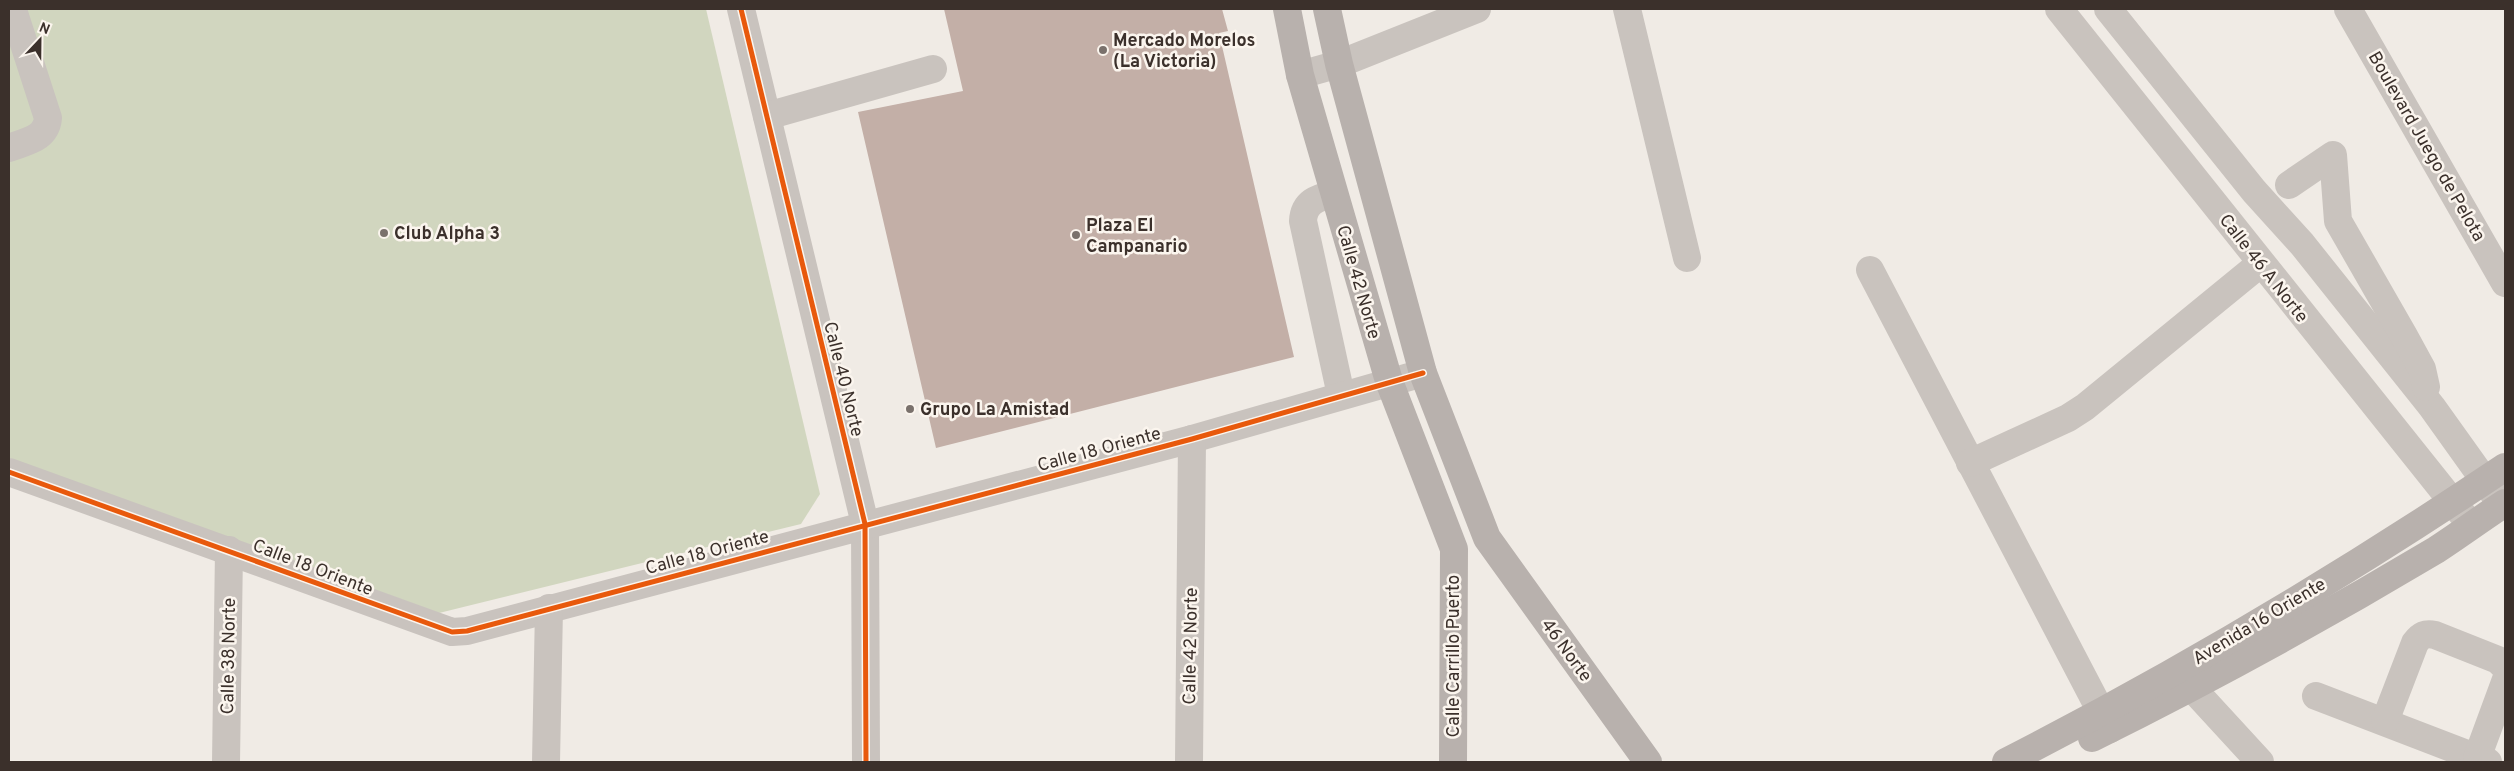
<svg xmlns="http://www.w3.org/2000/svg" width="2514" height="771" font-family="Overpass,sans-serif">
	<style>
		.green { fill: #d1d6bf }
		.building { fill: #c3afa7 }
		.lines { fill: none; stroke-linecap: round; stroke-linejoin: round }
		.minor { stroke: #c9c3be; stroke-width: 28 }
		.major { stroke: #b8b1ad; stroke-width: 28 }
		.cycleway-casing { stroke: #fbf5ee; stroke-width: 8 }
		.cycleway { stroke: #e8590c; stroke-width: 5 }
		.poi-dot { fill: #7a716c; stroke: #fbf5ee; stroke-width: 2 }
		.labels { text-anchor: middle; stroke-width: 5; stroke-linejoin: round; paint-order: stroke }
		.poi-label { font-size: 18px; font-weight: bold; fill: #3b302b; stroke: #fbf5ee; text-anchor: start }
		.street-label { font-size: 18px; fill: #3b302b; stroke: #fbf5ee }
	</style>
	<rect width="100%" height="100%" fill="#f0ebe5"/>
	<path class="green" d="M9 9H706L820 494 801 524 439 613 9 458Z"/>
	<path class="building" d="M944 9H1222L1228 31 1219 33 1294 357 936 448 858 112 963 91Z"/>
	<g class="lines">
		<g class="minor">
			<path d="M741 9 865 524 866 762"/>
			<path d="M1627 9 1687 258"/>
			<path d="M2059 9 2471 525"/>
			<path d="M2108 9 2254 191 2302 244 2432 407 2502 505"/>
			<path d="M2348 9 2505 283"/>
			<path d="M1300 75 1339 64 1477 9"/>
			<path d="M767 116 933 69"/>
			<path d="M9 148C27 141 46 139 48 118L14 13 11 9"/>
			<path d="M2289 185 2333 155 2338 221 2404 336 2422 369 2426 387"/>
			<path d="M1333 194C1317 198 1304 202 1303 221L1341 395"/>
			<path d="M1870 270 2110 729"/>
			<path d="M1970 463 2068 418 2085 407 2260 264"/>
			<path d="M9 472 452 632 467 631 1192 439 1423 373"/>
			<path d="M2192 688 2260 762"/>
			<path d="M2316 696 2488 762"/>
			<path d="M2385 721 2415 643C2421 635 2425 633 2435 635L2498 660 2505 667"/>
			<path d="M2477 758 2505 682"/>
			<path d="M226 762 229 550"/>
			<path d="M546 762 549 608"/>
			<path d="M1189 762 1192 439"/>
		</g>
		<g class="major">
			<path d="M1287 9 1300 75 1389 381 1454 549 1453 762"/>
			<path d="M1327 9 1339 64 1423 373 1487 538 1648 762"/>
			<path d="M2092 738C2209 680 2324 617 2436 550 2459 535 2482 518 2505 503"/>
			<path d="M2006 762C2178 674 2344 575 2505 467"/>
		</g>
		<defs>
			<g id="cycleway">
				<path d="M741 9 865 524 866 762"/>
				<path d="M9 472 452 632 467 631 1192 439 1423 373"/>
			</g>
		</defs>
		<use href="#cycleway" class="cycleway-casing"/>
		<use href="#cycleway" class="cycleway"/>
	</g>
	<g class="poi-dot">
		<circle cx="1103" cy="50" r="5"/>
		<circle cx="384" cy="233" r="5"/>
		<circle cx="1076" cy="235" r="5"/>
		<circle cx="910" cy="409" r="5"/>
	</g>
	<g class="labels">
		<g class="poi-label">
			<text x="1113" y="46">Mercado Morelos<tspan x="1113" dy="21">(La Victoria)</tspan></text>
			<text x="1086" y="231">Plaza El<tspan x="1086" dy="21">Campanario</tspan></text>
			<text x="394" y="239">Club Alpha 3</text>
			<text x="920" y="415">Grupo La Amistad</text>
		</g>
		<g class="street-label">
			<text transform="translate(2427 146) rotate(60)" y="6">Boulevard Juego de Pelota</text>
			<text transform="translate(2264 268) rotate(52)" y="6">Calle 46 A Norte</text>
			<text transform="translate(1359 282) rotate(74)" y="6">Calle 42 Norte</text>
			<text transform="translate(844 379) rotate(76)" y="6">Calle 40 Norte</text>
			<text transform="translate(1099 449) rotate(-15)" y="6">Calle 18 Oriente</text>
			<text transform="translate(707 552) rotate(-15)" y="6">Calle 18 Oriente</text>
			<text transform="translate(313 567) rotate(21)" y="6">Calle 18 Oriente</text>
			<text transform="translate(2259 621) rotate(-31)" y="6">Avenida 16 Oriente</text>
			<text transform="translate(1190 646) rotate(-89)" y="6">Calle 42 Norte</text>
			<text transform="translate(1567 650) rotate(54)" y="6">46 Norte</text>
			<text transform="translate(228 656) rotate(-89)" y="6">Calle 38 Norte</text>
			<text transform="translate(1453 656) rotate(-90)" y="6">Calle Carrillo Puerto</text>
		</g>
	</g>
	<rect width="2514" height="771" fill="none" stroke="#3b302b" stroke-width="20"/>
	<g transform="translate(40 40) rotate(22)" stroke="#fbf5ee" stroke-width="4" paint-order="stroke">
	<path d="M0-4L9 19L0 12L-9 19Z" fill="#3b302b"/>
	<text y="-8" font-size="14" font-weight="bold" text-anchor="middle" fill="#3b302b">N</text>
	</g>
</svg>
